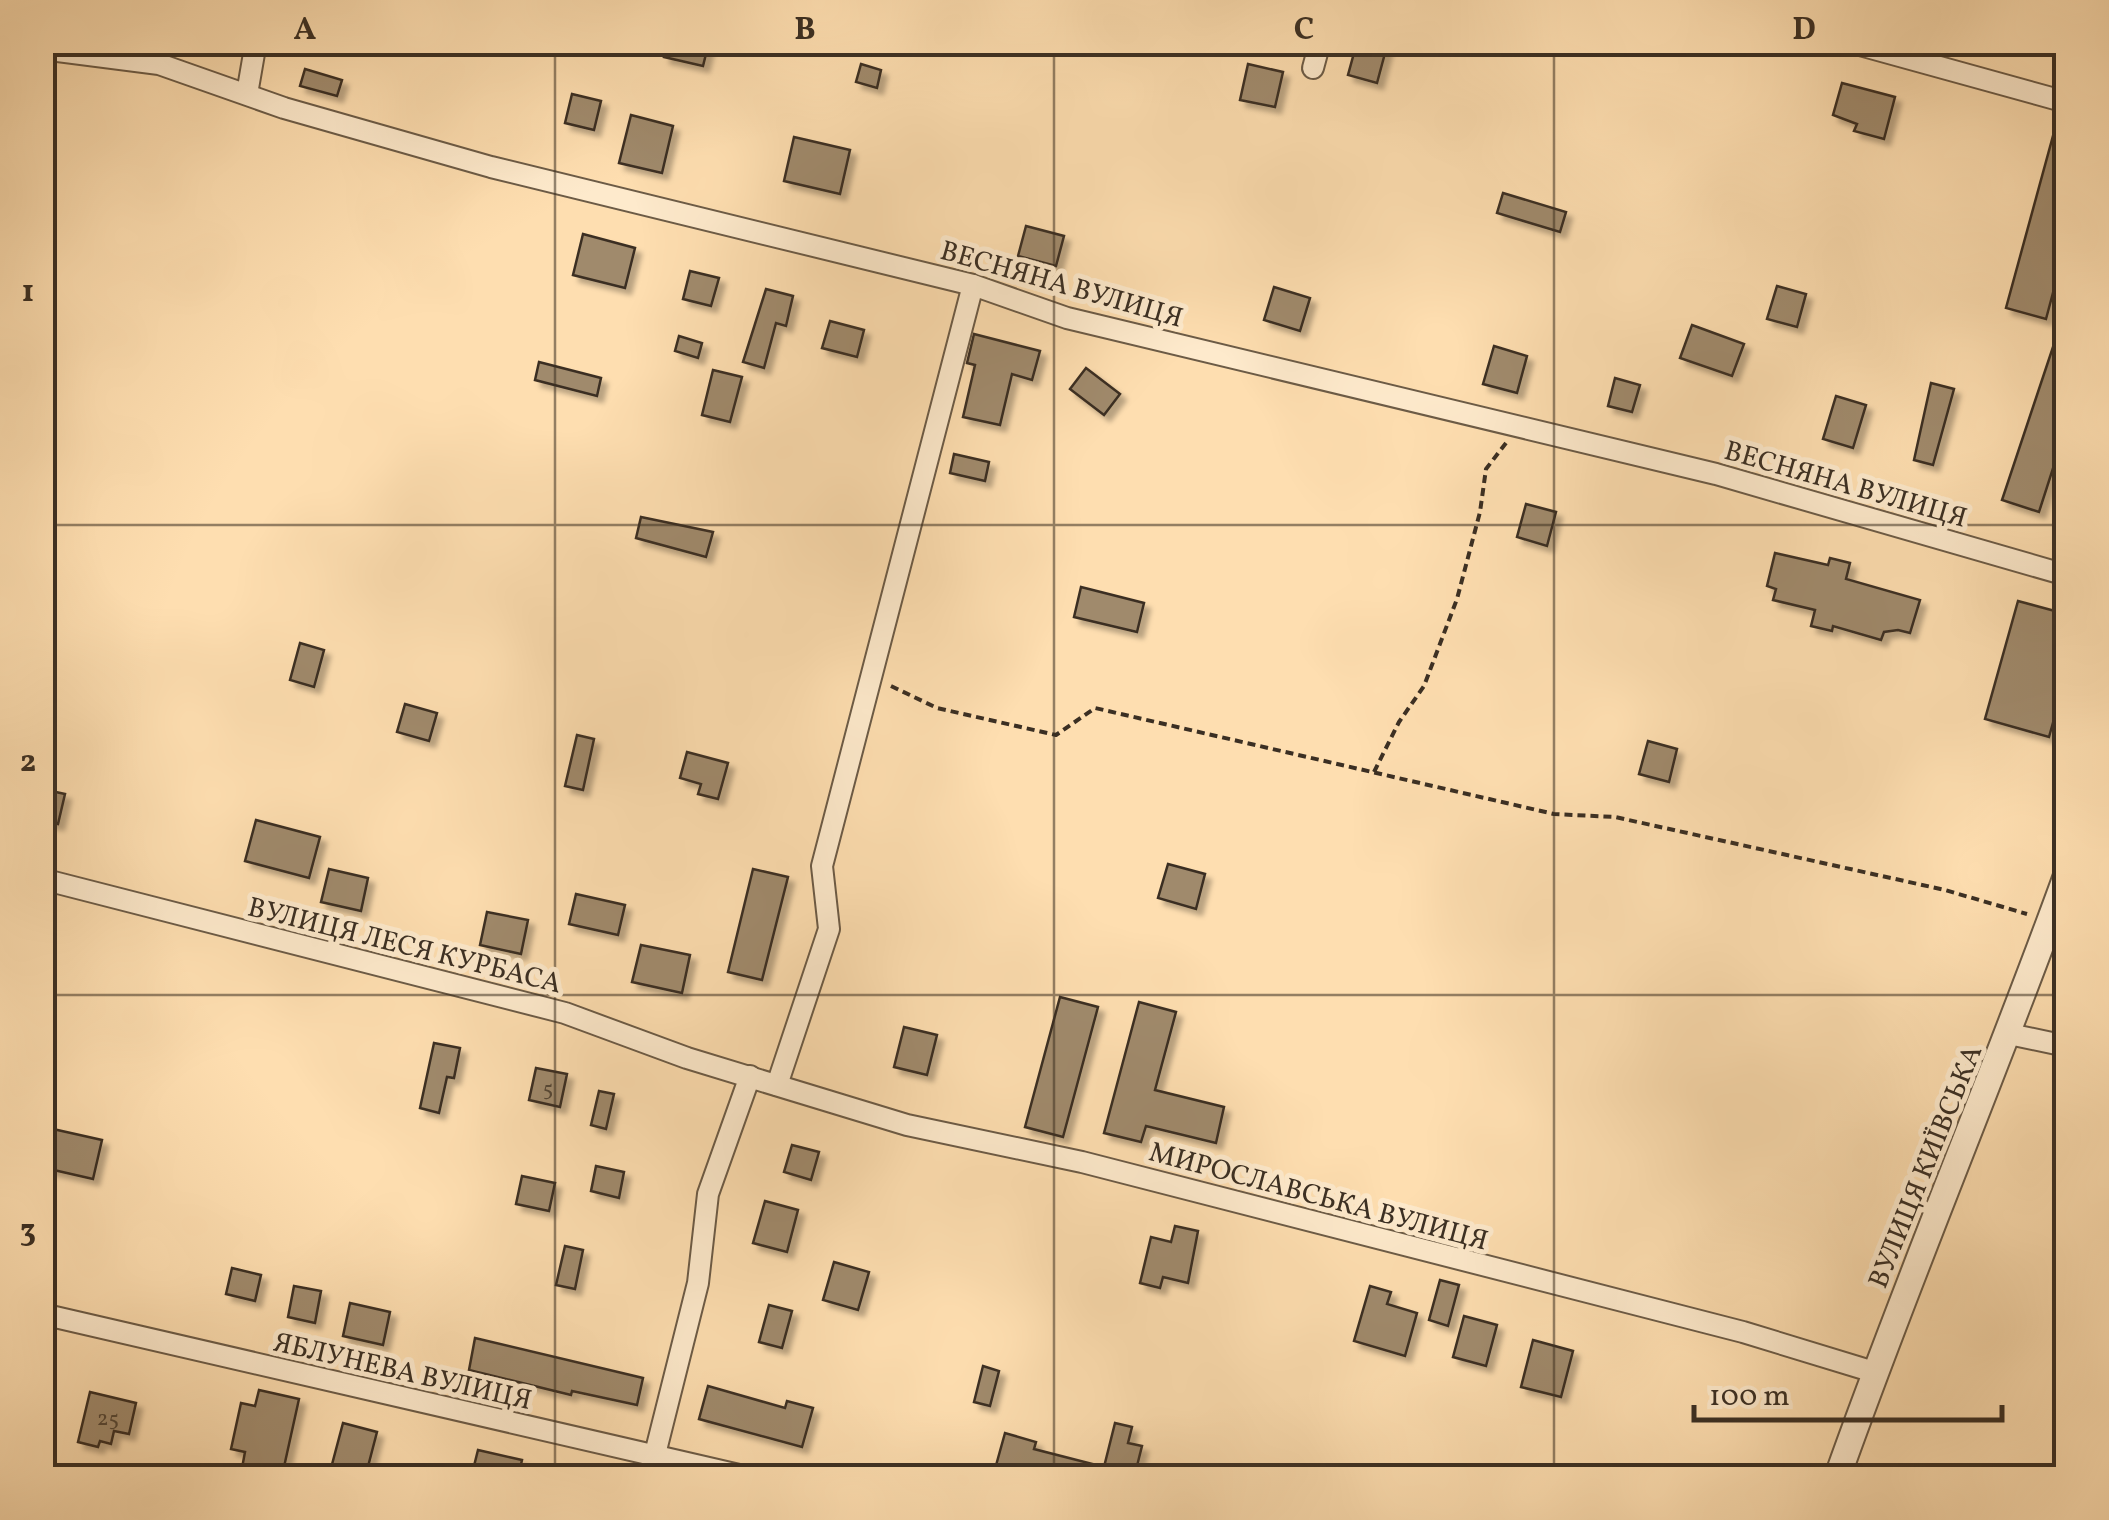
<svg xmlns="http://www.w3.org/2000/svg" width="2109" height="1520" font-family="Vollkorn,serif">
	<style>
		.building { fill: #a08a6c; stroke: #3b2f23; stroke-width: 2.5; filter: url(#shadow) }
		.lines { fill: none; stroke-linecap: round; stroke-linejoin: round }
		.minor-casing { stroke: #6c5b46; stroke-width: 24 }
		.tertiary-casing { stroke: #6c5b46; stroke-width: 29 }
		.path { stroke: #3b2f23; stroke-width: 4; stroke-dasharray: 8 5; stroke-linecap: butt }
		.minor { stroke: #feeacc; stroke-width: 20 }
		.tertiary { stroke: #feeacc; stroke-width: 25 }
		.grid { fill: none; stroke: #3b2f23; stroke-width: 2.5; stroke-opacity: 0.55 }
		.labels { text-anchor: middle; stroke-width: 10; stroke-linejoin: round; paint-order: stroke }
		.number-label { font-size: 22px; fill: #544635 }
		.street-label { font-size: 28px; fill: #3b2f23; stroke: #feeacc }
		.neatline { fill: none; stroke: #3b2f23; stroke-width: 4 }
		.grid-label { font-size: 32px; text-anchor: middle; font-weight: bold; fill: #3b2f23 }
	</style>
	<defs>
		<filter id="shadow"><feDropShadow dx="6" dy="6" stdDeviation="2.5" flood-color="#0004"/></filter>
	</defs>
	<rect width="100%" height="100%" fill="#fedeb0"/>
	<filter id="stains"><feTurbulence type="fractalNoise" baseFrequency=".002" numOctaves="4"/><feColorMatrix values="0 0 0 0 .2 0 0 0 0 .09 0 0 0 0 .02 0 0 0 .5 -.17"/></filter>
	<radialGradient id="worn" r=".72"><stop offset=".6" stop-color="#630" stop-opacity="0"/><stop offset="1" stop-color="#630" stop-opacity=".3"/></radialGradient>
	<g class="building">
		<path d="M668 42H709L703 66 664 57Z"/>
		<path d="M1357 42H1388L1377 83 1348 75Z"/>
		<path d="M861 64 881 70 877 88 856 82Z"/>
		<path d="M1248 64 1283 72 1275 107 1240 100Z"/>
		<path d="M305 69 342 80 337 96 300 86Z"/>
		<path d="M1842 83 1895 97 1884 139 1854 131 1857 124 1833 115Z"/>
		<path d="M572 94 601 101 594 130 565 123Z"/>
		<path d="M2059 114 2066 115V244L2046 319 2006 308Z"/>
		<path d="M631 115 673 126 662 173 619 163Z"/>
		<path d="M794 137 850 150 840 194 784 181Z"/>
		<path d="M1503 193 1566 212 1560 232 1497 213Z"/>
		<path d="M1026 226 1064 236 1056 266 1018 256Z"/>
		<path d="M583 234 635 248 625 288 573 275Z"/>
		<path d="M690 271 719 278 711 306 683 299Z"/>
		<path d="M1777 286 1806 294 1797 327 1767 319Z"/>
		<path d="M1274 287 1310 298 1300 331 1264 320Z"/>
		<path d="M766 289 793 296 786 326 776 323 764 368 743 362Z"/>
		<path d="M830 321 864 330 857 357 822 348Z"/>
		<path d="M1692 325 1744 344 1732 376 1680 358Z"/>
		<path d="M974 334 1040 351 1032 380 1012 374 1000 425 963 417 975 365 967 363Z"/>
		<path d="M679 336 702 343 698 358 675 351Z"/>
		<path d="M2054 344 2066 349V428L2039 512 2002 500Z"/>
		<path d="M1494 346 1527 356 1517 393 1483 384Z"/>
		<path d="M539 362 601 378 597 396 535 380Z"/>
		<path d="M1086 368 1120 394 1104 415 1070 389Z"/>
		<path d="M713 370 742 377 730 422 702 415Z"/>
		<path d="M1615 378 1640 385 1632 412 1608 406Z"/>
		<path d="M1931 383 1954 389 1933 465 1914 460Z"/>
		<path d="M1836 396 1866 405 1853 448 1823 439Z"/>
		<path d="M954 454 989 462 985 481 950 473Z"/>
		<path d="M1526 504 1556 512 1547 546 1517 537Z"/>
		<path d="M641 517 713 532 706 557 636 538Z"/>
		<path d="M1775 553 1828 565 1830 558 1850 563 1846 579 1920 600 1910 633 1898 630 1884 632 1881 640 1833 626 1832 631 1811 626 1815 610 1773 600 1776 589 1767 586Z"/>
		<path d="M1081 587 1144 603 1137 632 1074 617Z"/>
		<path d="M2018 601 2066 614V676L2049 737 1985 719Z"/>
		<path d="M300 643 324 650 314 687 290 680Z"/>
		<path d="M405 704 437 713 429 741 397 732Z"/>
		<path d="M577 735 594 739 583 790 565 786Z"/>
		<path d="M1648 741 1677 749 1669 782 1639 774Z"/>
		<path d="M687 752 728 763 718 799 698 794 701 784 680 778Z"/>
		<path d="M42 789 65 794 58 824 42 821Z"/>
		<path d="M256 820 320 837 309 878 245 861Z"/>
		<path d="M1168 864 1205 874 1196 909 1158 898Z"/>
		<path d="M329 869 368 878 361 911 321 902Z"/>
		<path d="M753 869 788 877 762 980 728 972Z"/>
		<path d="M576 894 625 905 618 935 569 924Z"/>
		<path d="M487 912 528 920 521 954 480 945Z"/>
		<path d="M641 945 690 955 682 993 632 982Z"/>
		<path d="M1060 997 1098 1007 1063 1137 1025 1127Z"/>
		<path d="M1139 1002 1176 1012 1155 1090 1224 1107 1216 1143 1146 1126 1141 1142 1104 1133Z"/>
		<path d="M904 1027 937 1035 927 1075 894 1067Z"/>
		<path d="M434 1043 460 1048 454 1078 447 1077 439 1113 420 1108Z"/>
		<path d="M536 1068 567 1074 560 1107 529 1100Z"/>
		<path d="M599 1091 614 1094 606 1129 591 1125Z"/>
		<path d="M53 1129 102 1140 93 1179 45 1168Z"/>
		<path d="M792 1145 819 1152 811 1180 784 1172Z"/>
		<path d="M596 1166 624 1172 619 1198 591 1191Z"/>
		<path d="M522 1176 555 1183 549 1211 516 1204Z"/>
		<path d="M765 1201 798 1210 787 1252 753 1243Z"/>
		<path d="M1175 1226 1198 1231 1188 1283 1163 1277 1160 1288 1140 1283 1151 1237 1171 1242Z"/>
		<path d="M565 1246 583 1250 575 1289 556 1285Z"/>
		<path d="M834 1262 869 1272 858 1310 823 1300Z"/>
		<path d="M232 1268 261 1275 255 1301 226 1294Z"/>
		<path d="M1440 1280 1459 1285 1448 1326 1429 1320Z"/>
		<path d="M294 1286 321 1291 315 1323 288 1317Z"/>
		<path d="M1370 1286 1391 1292 1387 1304 1417 1313 1405 1356 1354 1341Z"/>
		<path d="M350 1303 390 1312 383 1345 343 1336Z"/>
		<path d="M769 1305 792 1311 782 1348 759 1342Z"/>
		<path d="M1464 1316 1497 1325 1486 1366 1453 1357Z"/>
		<path d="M475 1338 643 1378 637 1405 572 1391 571 1395 469 1370Z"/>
		<path d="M1533 1340 1573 1351 1561 1397 1521 1387Z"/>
		<path d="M983 1366 999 1371 990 1406 974 1402Z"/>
		<path d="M708 1386 785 1408 787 1401 813 1408 802 1447 699 1419Z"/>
		<path d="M259 1390 299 1399 282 1476 242 1468 245 1452 231 1449 241 1403 255 1406Z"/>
		<path d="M90 1392 136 1403 129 1434 114 1431 111 1444 100 1441 98 1447 78 1442Z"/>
		<path d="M343 1423 377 1432 365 1478 330 1472Z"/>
		<path d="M1115 1423 1132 1427 1128 1443 1142 1446 1134 1478H1028L995 1469 1005 1433 1036 1442 1034 1449 1104 1467Z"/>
		<path d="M478 1450 522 1460 518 1478H471Z"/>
	</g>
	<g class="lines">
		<defs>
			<g id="minor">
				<path d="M1849 42 2066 102"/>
				<path d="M42 49 159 64 284 108 491 167 973 285 1067 318 1716 474 2066 575"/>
				<path d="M1313 68 1320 42"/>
				<path d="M247 94 256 42"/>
				<path d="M42 879 565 1013 687 1058 907 1125 1082 1162 1743 1332 1874 1372"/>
				<path d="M2009 1034 2066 1046"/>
				<path d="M777 1085 829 929 822 866 973 285"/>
				<path d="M42 1314 752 1478"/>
				<path d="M649 1478 698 1283 708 1194 750 1076"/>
			</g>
			<path id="tertiary" d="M1837 1478C1909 1275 1993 1078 2066 877"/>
		</defs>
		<use href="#minor" class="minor-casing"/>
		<use href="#tertiary" class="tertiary-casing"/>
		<g class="path">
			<path d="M891 686 937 708 1056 735 1095 708 1554 814 1615 817 1945 890 2027 914"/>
			<path d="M1374 772 1399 722 1424 686 1457 599 1480 512 1486 469 1506 443"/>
		</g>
		<use href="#minor" class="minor"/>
		<use href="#tertiary" class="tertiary"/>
	</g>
	<path class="grid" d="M555 42V1478M1054 42V1478M1554 42V1478M42 525H2066M42 995H2066"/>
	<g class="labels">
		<g class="number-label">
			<text x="548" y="1095">5</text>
			<text x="108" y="1425">25</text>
		</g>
		<g class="street-label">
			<text transform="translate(1062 283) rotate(16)" y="10">ВЕСНЯНА ВУЛИЦЯ</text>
			<text transform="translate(1846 483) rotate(16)" y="10">ВЕСНЯНА ВУЛИЦЯ</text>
			<text transform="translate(405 944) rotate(14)" y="10">ВУЛИЦЯ ЛЕСЯ КУРБАСА</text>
			<text transform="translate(1924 1166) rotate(-68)" y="10">ВУЛИЦЯ КИЇВСЬКА</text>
			<text transform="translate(1319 1195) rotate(15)" y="10">МИРОСЛАВСЬКА ВУЛИЦЯ</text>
			<text transform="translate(403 1370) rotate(13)" y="10">ЯБЛУНЕВА ВУЛИЦЯ</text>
		</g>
	</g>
	<rect width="2109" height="1520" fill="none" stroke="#fedeb0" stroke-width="110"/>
	<path d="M1694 1405v15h308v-15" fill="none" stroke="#3b2f23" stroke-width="5"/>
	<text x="1709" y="1405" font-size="30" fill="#3b2f23" stroke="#feeacc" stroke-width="8" paint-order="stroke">100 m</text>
	<rect x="55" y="55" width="1999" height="1410" class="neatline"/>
	<g class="grid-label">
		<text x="305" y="39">A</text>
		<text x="805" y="39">B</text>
		<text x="1304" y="39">C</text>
		<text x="1804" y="39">D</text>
		<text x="28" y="301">1</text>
		<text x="28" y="771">2</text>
		<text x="28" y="1241">3</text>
	</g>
	<rect width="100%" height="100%" filter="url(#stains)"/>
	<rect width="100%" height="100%" fill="url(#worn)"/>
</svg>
